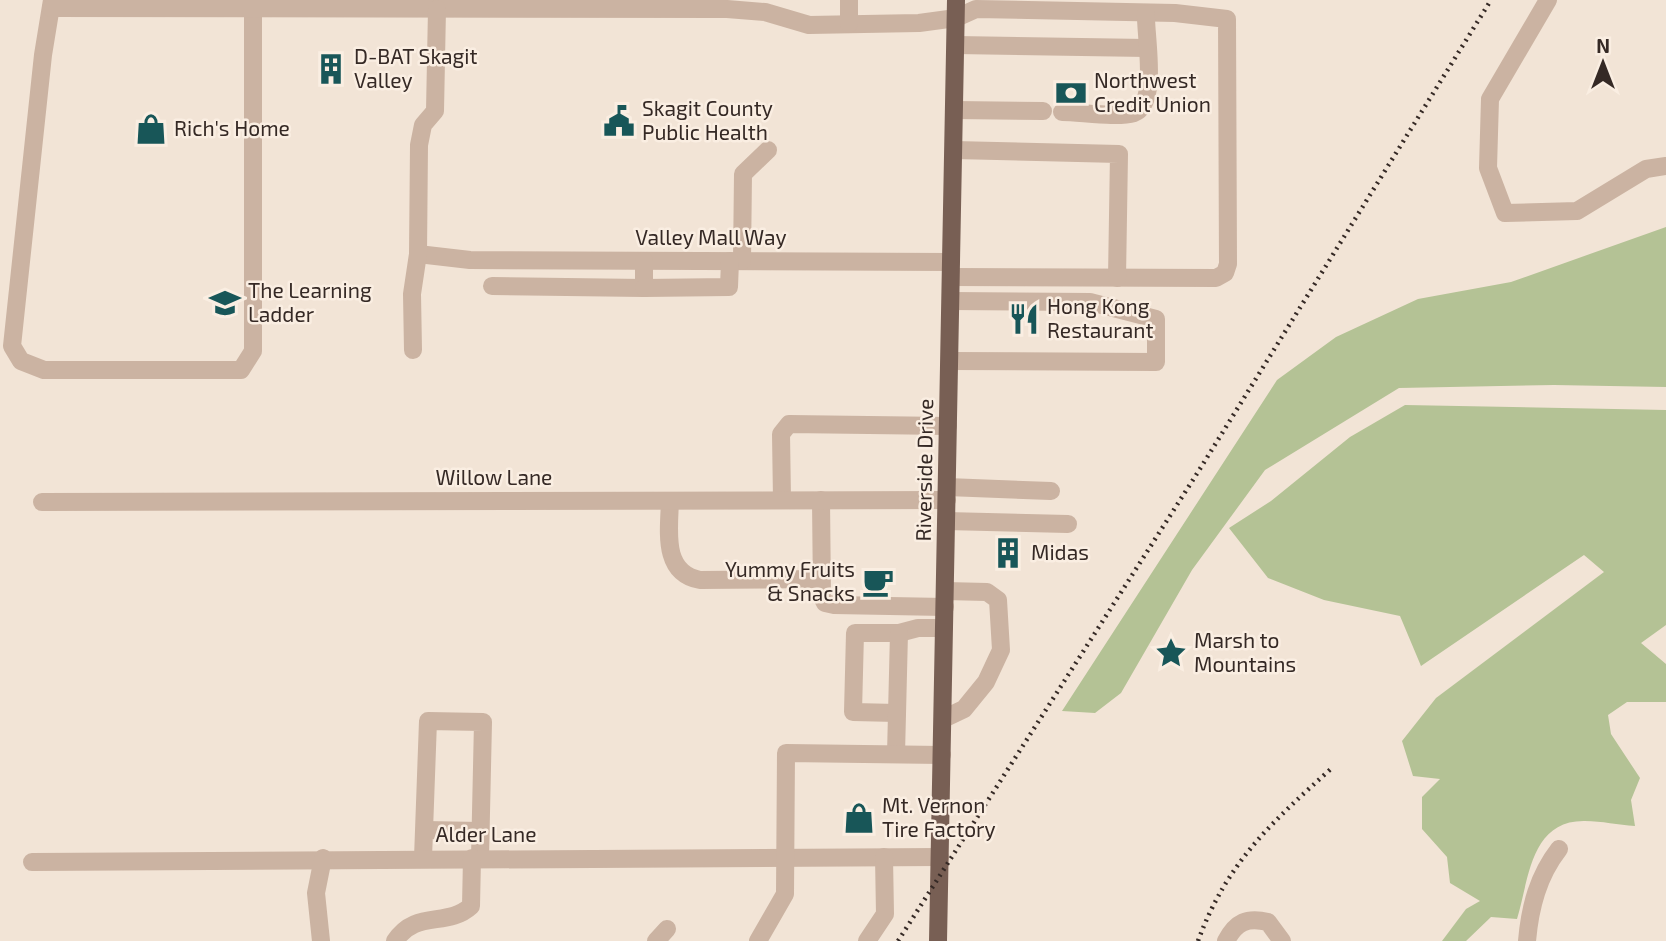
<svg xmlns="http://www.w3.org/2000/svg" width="1666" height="941" font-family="'Exo 2',sans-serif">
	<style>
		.green { fill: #b4c295 }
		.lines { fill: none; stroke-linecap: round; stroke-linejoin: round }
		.minor { stroke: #cbb3a2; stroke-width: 18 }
		.major { stroke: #785f54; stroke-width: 18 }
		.rail { stroke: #352925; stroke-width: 4.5; stroke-dasharray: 2 5; stroke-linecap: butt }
		.labels { text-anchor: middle; stroke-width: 5; stroke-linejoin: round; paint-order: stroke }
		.poi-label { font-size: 21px; fill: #352925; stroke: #faeee2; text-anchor: start }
		.street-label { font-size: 21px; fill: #352925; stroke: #faeee2 }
	</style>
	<rect width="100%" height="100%" fill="#f2e4d6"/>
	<g class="green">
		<path d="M1666 227V387L1554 385 1399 388 1265 470 1192 570 1121 693 1095 713 1062 711 1277 380 1336 337 1418 299 1511 282Z"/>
		<path d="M1405 405 1666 410V625L1641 643 1666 664V702H1627L1608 715 1611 734 1640 778 1631 800 1635 826C1618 825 1602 821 1585 821 1530 820 1529 880 1517 919L1491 917 1466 941H1442L1466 909 1480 901 1450 883 1447 857 1422 829V797L1440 779 1413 776 1402 741 1436 698 1604 572 1584 555 1421 666 1400 616 1324 600 1268 578 1229 528 1271 501 1350 437Z"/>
	</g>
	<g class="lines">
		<g class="minor">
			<path d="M52 0 43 55 12 346 21 361 44 370H241L253 351V9"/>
			<path d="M1548 0 1490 99 1488 168 1505 213 1577 211 1646 169 1666 166"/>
			<path d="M51 8 727 9 765 12 809 25 919 23 956 18 976 9 1175 13 1227 19 1228 264 1225 273 1216 278 951 277"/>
			<path d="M849 24V0"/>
			<path d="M956 45 1147 48"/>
			<path d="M954 110 1043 111"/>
			<path d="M1062 112C1080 112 1117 118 1134 113 1159 104 1145 35 1146 14"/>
			<path d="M954 150 1119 154 1117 278"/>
			<path d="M418 254 470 260 951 262"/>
			<path d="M742 261 743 174 768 150"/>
			<path d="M492 286 644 288V261"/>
			<path d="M644 288 729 287 730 261"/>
			<path d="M413 350 412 294 418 254 419 145 423 125 435 111 437 9"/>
			<path d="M950 361 1156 362V319L1090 302 951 301"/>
			<path d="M947 487 1051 491"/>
			<path d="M782 500 781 434 789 424 948 426"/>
			<path d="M821 500 822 597 825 603 834 605 945 607"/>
			<path d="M670 501C669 531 662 573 700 580L821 579"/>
			<path d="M42 502 947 500"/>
			<path d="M946 521 1068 524"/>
			<path d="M897 713 853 712 855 633H899L918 628H944"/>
			<path d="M943 719 964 709 986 682 1001 650 998 600 987 592 945 591"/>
			<path d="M896 754 899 633"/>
			<path d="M425 830 480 831"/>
			<path d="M423 858 428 721 483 722 480 858"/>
			<path d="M32 862 940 857"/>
			<path d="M321 941 316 893 323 858"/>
			<path d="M395 941C416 909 447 928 471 906L472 858"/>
			<path d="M656 941 667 929"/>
			<path d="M758 941 785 894 786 753 942 755"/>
			<path d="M867 941 885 914 884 857"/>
			<path d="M1226 941C1236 922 1247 917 1268 922L1282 941"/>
			<path d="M1527 941C1530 907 1538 876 1559 849"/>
		</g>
		<path class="major" d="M938 941 956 0"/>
		<g class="rail">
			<path d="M898 941 1198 472 1491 0"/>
			<path d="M1198 941C1227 862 1272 822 1333 767"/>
		</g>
	</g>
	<defs>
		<symbol id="building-bare" viewBox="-9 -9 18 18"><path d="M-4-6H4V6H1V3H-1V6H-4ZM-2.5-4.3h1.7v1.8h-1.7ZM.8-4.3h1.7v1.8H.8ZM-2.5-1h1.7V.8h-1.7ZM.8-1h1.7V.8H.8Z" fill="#185658" stroke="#faeee2" stroke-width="2.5" paint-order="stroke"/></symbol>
		<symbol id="bank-bare" viewBox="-9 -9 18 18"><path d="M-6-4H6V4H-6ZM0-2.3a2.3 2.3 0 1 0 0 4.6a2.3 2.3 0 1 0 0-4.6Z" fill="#185658" stroke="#faeee2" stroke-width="2.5" paint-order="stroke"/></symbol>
		<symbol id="civic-bare" viewBox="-9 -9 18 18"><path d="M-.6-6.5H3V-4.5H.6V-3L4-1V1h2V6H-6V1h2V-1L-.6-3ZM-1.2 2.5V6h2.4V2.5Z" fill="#185658" stroke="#faeee2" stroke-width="2.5" paint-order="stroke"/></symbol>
		<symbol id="shop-bare" viewBox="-9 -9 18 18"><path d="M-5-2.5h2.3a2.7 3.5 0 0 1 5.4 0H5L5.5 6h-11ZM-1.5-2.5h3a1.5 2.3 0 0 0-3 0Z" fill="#185658" stroke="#faeee2" stroke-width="2.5" paint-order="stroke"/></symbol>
		<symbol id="school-bare" viewBox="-9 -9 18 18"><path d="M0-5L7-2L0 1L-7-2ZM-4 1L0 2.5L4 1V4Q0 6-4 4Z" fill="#185658" stroke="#faeee2" stroke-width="2.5" paint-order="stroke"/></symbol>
		<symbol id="restaurant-bare" viewBox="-9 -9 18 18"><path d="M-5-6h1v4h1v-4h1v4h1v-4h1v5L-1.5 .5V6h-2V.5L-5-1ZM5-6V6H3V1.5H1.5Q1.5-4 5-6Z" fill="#185658" stroke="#faeee2" stroke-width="2.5" paint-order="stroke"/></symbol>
		<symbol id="cafe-bare" viewBox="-9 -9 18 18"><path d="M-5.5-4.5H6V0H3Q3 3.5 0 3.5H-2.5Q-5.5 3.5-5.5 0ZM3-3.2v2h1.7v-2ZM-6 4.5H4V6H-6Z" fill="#185658" stroke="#faeee2" stroke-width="2.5" paint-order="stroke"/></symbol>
		<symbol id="sight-bare" viewBox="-9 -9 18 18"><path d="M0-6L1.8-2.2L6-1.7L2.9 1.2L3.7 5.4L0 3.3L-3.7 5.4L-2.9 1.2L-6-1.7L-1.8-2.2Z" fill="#185658" stroke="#faeee2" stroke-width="2.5" paint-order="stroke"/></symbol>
	</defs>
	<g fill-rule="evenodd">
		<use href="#building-bare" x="309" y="47" width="44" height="44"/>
		<use href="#bank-bare" x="1049" y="71" width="44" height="44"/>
		<use href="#civic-bare" x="597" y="99" width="44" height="44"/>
		<use href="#shop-bare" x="129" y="107" width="44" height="44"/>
		<use href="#school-bare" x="203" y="281" width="44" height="44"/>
		<use href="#restaurant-bare" x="1002" y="297" width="44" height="44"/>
		<use href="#building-bare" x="986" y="531" width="44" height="44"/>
		<use href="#cafe-bare" x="856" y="560" width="44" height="44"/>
		<use href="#sight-bare" x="1149" y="631" width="44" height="44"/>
		<use href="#shop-bare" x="837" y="796" width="44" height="44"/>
	</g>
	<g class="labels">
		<g class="poi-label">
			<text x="354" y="64">D-BAT Skagit<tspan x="354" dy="24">Valley</tspan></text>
			<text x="1094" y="88">Northwest<tspan x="1094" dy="24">Credit Union</tspan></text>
			<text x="642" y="116">Skagit County<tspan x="642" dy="24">Public Health</tspan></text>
			<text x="174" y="136">Rich's Home</text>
			<text x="248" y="298">The Learning<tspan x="248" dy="24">Ladder</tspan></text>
			<text x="1047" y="314">Hong Kong<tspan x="1047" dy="24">Restaurant</tspan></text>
			<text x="1031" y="560">Midas</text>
			<text x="855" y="577" text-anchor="end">Yummy Fruits<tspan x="855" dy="24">&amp; Snacks</tspan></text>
			<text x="1194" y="648">Marsh to<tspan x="1194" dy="24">Mountains</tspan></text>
			<text x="882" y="813">Mt. Vernon<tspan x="882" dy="24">Tire Factory</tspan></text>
		</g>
		<g class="street-label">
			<text x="711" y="245">Valley Mall Way</text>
			<text transform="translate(925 470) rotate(-89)" y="7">Riverside Drive</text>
			<text x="494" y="485">Willow Lane</text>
			<text x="486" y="842">Alder Lane</text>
		</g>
	</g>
	<g transform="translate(1603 63)" stroke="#faeee2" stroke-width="5" paint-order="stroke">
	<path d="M0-5L12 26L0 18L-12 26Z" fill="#352925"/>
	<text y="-10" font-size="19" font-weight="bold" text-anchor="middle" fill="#352925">N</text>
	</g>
</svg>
